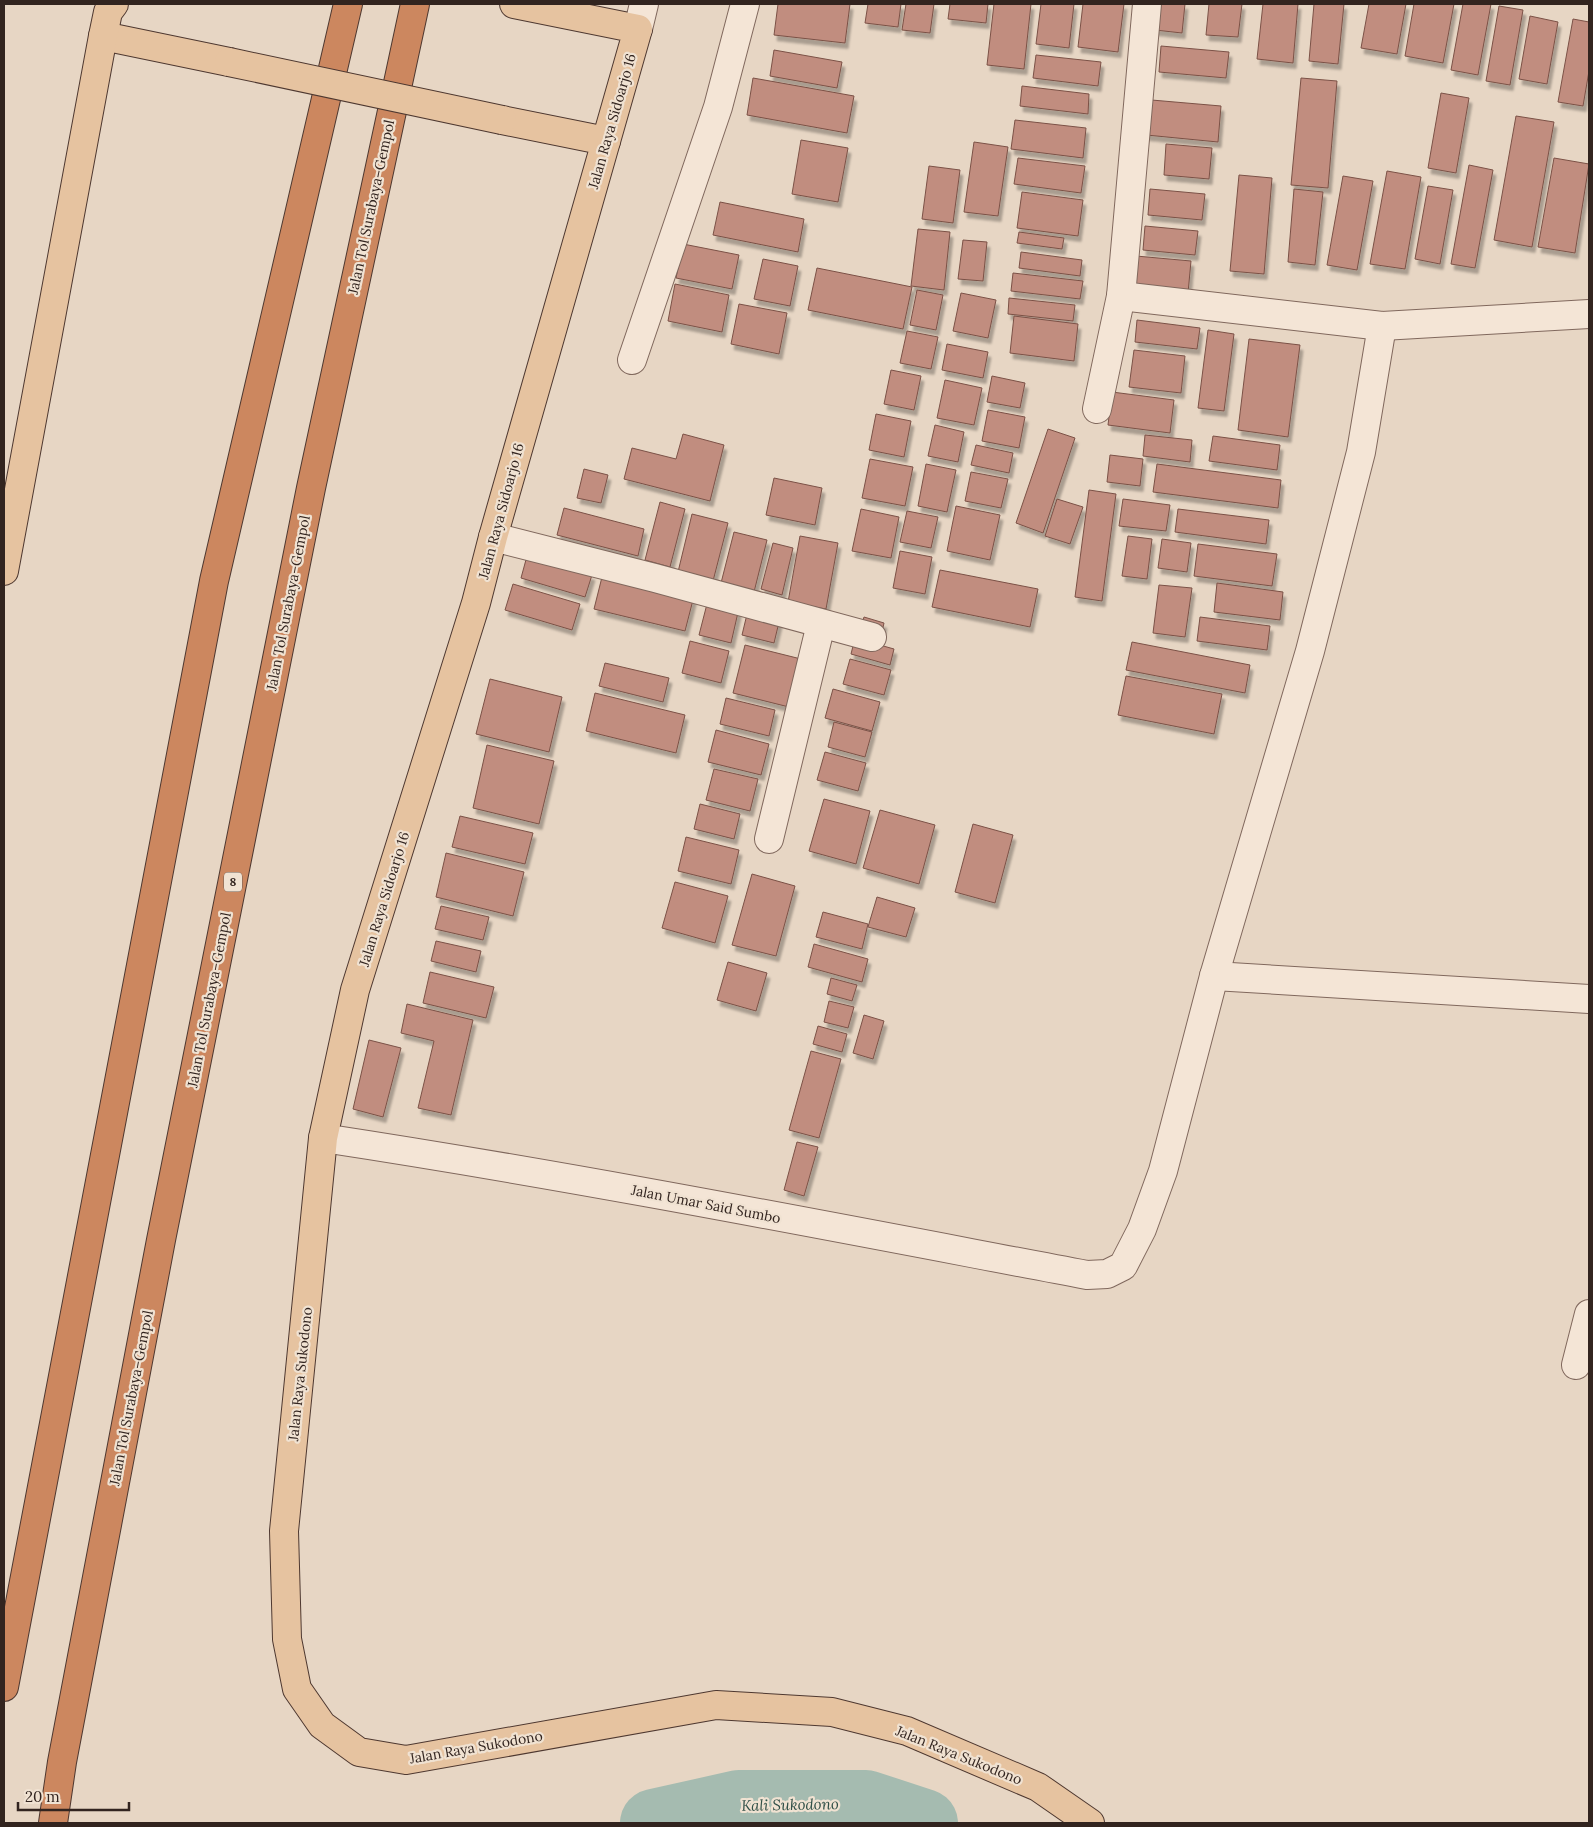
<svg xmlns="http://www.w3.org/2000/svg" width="1593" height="1827" font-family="Lora,serif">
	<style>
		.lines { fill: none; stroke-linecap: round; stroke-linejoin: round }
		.river { stroke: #a5bbb0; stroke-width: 68 }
		.building { fill: #c18d7f; stroke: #7b5146; filter: url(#shadow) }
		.minor-casing { stroke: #80685d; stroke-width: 30 }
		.major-casing { stroke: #4e3830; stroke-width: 30 }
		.highway-casing { stroke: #4e3830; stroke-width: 30 }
		.minor { stroke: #f4e5d6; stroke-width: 28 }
		.major { stroke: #e6c3a0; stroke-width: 28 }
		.highway { stroke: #cc875f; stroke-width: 28 }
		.major-bridge-casing { stroke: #4e3830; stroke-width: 30; stroke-linecap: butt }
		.major-bridge { stroke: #e6c3a0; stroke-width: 28 }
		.labels { text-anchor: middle; stroke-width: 4.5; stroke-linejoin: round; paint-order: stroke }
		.shield { fill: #f0e2d2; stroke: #6b5d55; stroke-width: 1 }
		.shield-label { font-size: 12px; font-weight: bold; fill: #32241f }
		.street-label { font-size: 14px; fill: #32241f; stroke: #f0e2d2 }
		.water-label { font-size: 15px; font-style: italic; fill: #304f47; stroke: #f0e2d2 }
	</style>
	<defs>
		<filter id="shadow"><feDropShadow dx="3" dy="5.5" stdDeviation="1" flood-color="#0004"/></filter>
	</defs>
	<rect width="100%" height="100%" fill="#e7d6c4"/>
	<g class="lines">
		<path class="river" d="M654 1823 739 1804H866L924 1823"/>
	</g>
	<g class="building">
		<path d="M778 4H850L845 43 774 35Z"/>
		<path d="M868 4H901L898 27 865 23Z"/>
		<path d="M906 4H934L930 33 902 30Z"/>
		<path d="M950 4H988L986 23 948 19Z"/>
		<path d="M994 4H1031L1024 69 987 65Z"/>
		<path d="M1041 4H1074L1069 48 1036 44Z"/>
		<path d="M1083 4H1124L1118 52 1078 47Z"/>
		<path d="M1148 4H1185L1182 33 1146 29Z"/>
		<path d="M1209 4H1242L1238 37 1206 35Z"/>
		<path d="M1263 4H1298L1293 63 1257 59Z"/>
		<path d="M1314 4H1344L1338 64 1309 61Z"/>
		<path d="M1369 4H1406L1397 54 1361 48Z"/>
		<path d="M1414 4H1454L1443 63 1405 56Z"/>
		<path d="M1463 4H1491L1478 75 1451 70Z"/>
		<path d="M1499 6 1523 10 1510 85 1486 81Z"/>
		<path d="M1530 16 1558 22 1547 84 1519 79Z"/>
		<path d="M1573 19 1589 22V71L1583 106 1558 102Z"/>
		<path d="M1161 46 1229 52 1226 78 1159 72Z"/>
		<path d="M774 50 842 62 837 88 770 76Z"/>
		<path d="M1036 55 1101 62 1098 86 1033 78Z"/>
		<path d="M753 78 854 96 847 133 747 115Z"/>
		<path d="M1301 78 1337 81 1328 188 1291 185Z"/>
		<path d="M1022 86 1089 94 1088 114 1020 106Z"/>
		<path d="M1441 93 1469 98 1456 173 1428 168Z"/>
		<path d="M1140 99 1221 106 1218 142 1136 134Z"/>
		<path d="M1516 116 1554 122 1532 247 1494 240Z"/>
		<path d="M1015 120 1086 128 1083 158 1011 149Z"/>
		<path d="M801 140 848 148 838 202 792 194Z"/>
		<path d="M974 142 1008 147 998 216 964 212Z"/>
		<path d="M1166 144 1212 148 1209 179 1164 175Z"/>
		<path d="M1018 158 1085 166 1081 193 1014 184Z"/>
		<path d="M1554 158 1589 164 1575 253 1538 247Z"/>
		<path d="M1469 165 1493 170 1475 268 1451 264Z"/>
		<path d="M929 166 960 170 953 223 922 219Z"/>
		<path d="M1387 171 1421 177 1405 269 1370 264Z"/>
		<path d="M1239 175 1272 178 1264 274 1230 271Z"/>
		<path d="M1343 176 1373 181 1357 270 1327 265Z"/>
		<path d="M1428 186 1453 190 1440 264 1415 259Z"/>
		<path d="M1150 189 1205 194 1202 220 1148 215Z"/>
		<path d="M1294 189 1323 192 1315 265 1288 262Z"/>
		<path d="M1022 192 1083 200 1078 236 1017 228Z"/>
		<path d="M720 202 804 219 798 252 713 235Z"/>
		<path d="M1145 226 1198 231 1195 255 1143 250Z"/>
		<path d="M918 229 950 232 944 290 911 286Z"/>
		<path d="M1019 232 1064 238 1062 249 1017 243Z"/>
		<path d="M963 240 987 242 983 281 958 279Z"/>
		<path d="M683 244 739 255 732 289 676 278Z"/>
		<path d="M1021 252 1082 260 1080 276 1019 268Z"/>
		<path d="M1136 256 1191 261 1188 293 1133 288Z"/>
		<path d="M763 259 798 266 790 306 754 299Z"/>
		<path d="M817 268 912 287 903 329 808 310Z"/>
		<path d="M1013 273 1083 281 1080 299 1011 291Z"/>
		<path d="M675 284 729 295 722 332 668 321Z"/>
		<path d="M917 290 943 295 936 330 910 325Z"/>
		<path d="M961 293 996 300 988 338 953 331Z"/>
		<path d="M1009 298 1075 305 1073 321 1008 314Z"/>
		<path d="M739 304 787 313 779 354 731 344Z"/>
		<path d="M1014 316 1078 324 1074 361 1010 353Z"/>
		<path d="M1137 320 1200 328 1197 349 1135 342Z"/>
		<path d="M1208 330 1234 334 1224 411 1198 408Z"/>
		<path d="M907 331 938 337 931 369 900 363Z"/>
		<path d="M1249 339 1300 345 1288 437 1238 430Z"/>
		<path d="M947 344 988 352 983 378 942 370Z"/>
		<path d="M1134 350 1185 356 1181 393 1129 387Z"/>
		<path d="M891 370 921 376 914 410 884 404Z"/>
		<path d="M992 376 1025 383 1020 408 987 402Z"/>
		<path d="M945 380 982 388 974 425 937 418Z"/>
		<path d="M1112 392 1174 400 1170 433 1108 425Z"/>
		<path d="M988 410 1025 417 1019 448 982 441Z"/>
		<path d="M876 414 911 421 904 457 869 450Z"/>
		<path d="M935 425 964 432 958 462 928 456Z"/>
		<path d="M1048 429 1075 438 1043 533 1016 523Z"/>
		<path d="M683 434 724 445 710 501 624 479 632 448 676 459Z"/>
		<path d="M1145 435 1192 440 1190 462 1143 456Z"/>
		<path d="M1213 436 1280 445 1277 470 1209 461Z"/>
		<path d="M976 445 1013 453 1009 473 971 465Z"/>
		<path d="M1110 455 1143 459 1140 486 1107 482Z"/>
		<path d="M870 459 913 467 905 506 862 498Z"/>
		<path d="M926 464 956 470 947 512 918 506Z"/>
		<path d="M1157 464 1281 480 1278 508 1153 492Z"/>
		<path d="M584 469 608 475 601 503 577 498Z"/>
		<path d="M971 472 1008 479 1001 508 965 501Z"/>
		<path d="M774 478 822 488 815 525 766 515Z"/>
		<path d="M1089 490 1116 494 1102 601 1075 597Z"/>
		<path d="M1057 499 1083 507 1070 544 1045 536Z"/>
		<path d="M1123 499 1170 505 1166 531 1119 526Z"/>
		<path d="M660 502 685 509 670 567 645 560Z"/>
		<path d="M956 506 1000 515 990 560 947 551Z"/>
		<path d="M564 508 644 529 638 556 557 535Z"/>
		<path d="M861 509 899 517 891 558 852 551Z"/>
		<path d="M1178 509 1269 520 1266 544 1175 532Z"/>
		<path d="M907 511 938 517 931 548 900 542Z"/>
		<path d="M692 514 728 523 713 581 678 572Z"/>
		<path d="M734 532 767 540 754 592 721 583Z"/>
		<path d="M800 536 838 543 826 609 788 602Z"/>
		<path d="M1128 536 1152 539 1147 579 1122 576Z"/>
		<path d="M1162 539 1191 543 1187 572 1158 568Z"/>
		<path d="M773 543 793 548 782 595 761 589Z"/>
		<path d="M1198 544 1277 554 1272 586 1194 576Z"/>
		<path d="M900 551 932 557 925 594 893 588Z"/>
		<path d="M527 556 592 575 585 597 521 578Z"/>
		<path d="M940 570 1038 589 1030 627 932 607Z"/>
		<path d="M603 573 694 596 685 631 594 609Z"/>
		<path d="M1217 583 1283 592 1280 620 1214 612Z"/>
		<path d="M513 584 580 604 572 630 505 610Z"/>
		<path d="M1159 585 1192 588 1185 637 1153 633Z"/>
		<path d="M708 600 739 608 731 643 699 635Z"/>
		<path d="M748 610 780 618 774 643 742 635Z"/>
		<path d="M864 617 884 623 881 636 860 630Z"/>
		<path d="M1200 617 1270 626 1267 650 1197 641Z"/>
		<path d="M855 638 894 649 890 665 851 654Z"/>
		<path d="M690 641 729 651 721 683 682 673Z"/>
		<path d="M1132 642 1250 665 1245 693 1126 670Z"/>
		<path d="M745 645 805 660 793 708 733 693Z"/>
		<path d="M850 659 891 670 884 695 843 684Z"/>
		<path d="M605 663 669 678 663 702 599 686Z"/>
		<path d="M1126 676 1222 694 1214 734 1118 715Z"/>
		<path d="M490 679 562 697 549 752 476 734Z"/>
		<path d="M833 689 880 702 872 731 825 718Z"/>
		<path d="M595 693 685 715 676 753 586 731Z"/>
		<path d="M726 698 775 710 769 736 720 724Z"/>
		<path d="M834 722 872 732 865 757 828 747Z"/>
		<path d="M716 730 769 744 761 775 708 762Z"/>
		<path d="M487 745 554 761 539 824 473 808Z"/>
		<path d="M825 752 866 763 858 791 817 780Z"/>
		<path d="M714 769 758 779 750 811 706 800Z"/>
		<path d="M824 799 870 811 856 864 809 851Z"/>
		<path d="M700 804 740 814 734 839 694 829Z"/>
		<path d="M880 810 935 825 919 884 863 868Z"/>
		<path d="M460 816 533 833 525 864 452 847Z"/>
		<path d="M973 824 1013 835 995 903 955 892Z"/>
		<path d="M686 837 739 850 731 884 678 871Z"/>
		<path d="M446 853 524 872 513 916 436 897Z"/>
		<path d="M752 874 795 886 776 956 732 945Z"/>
		<path d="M675 882 728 896 715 943 662 928Z"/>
		<path d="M877 897 915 908 906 937 868 927Z"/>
		<path d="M441 906 489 917 483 940 435 929Z"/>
		<path d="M823 912 868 924 862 949 816 937Z"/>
		<path d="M436 941 481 951 476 972 431 961Z"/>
		<path d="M814 944 868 959 862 982 808 967Z"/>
		<path d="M728 962 767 973 756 1011 717 1000Z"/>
		<path d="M430 972 494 987 486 1018 423 1003Z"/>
		<path d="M831 978 857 985 852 1001 827 994Z"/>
		<path d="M829 1001 854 1007 848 1028 824 1022Z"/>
		<path d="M407 1004 473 1020 451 1115 418 1108 434 1041 401 1033Z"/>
		<path d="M864 1015 884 1021 873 1059 853 1053Z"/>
		<path d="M818 1026 847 1034 842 1052 813 1044Z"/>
		<path d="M369 1040 401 1048 383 1117 353 1109Z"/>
		<path d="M811 1051 841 1059 819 1138 789 1130Z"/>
		<path d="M797 1142 818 1147 804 1196 784 1190Z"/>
	</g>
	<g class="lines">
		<defs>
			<g id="minor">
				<path d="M638 29 644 4"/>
				<path d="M1121 296 1382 326 1589 314"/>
				<path d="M632 360 718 107 745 4"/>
				<path d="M1097 409 1121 296 1147 4"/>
				<path d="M493 537 655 578 872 637"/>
				<path d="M769 839 821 624"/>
				<path d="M1214 976 1589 999"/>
				<path d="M323 1138C579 1177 833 1227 1087 1275L1107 1274 1123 1266 1142 1229 1163 1171 1214 976 1310 651 1361 452 1382 326"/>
				<path d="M1576 1365 1589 1314"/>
			</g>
			<g id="major">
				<path d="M514 4 638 29 493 537 476 603 355 990 323 1138 284 1531 287 1639 297 1689 322 1725 359 1752 406 1760 716 1705 832 1712 907 1731 1038 1787 1090 1823"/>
				<path d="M103 36 229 62"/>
				<path d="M502 120 606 141"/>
				<path d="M4 571 103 36 108 12 114 4"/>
			</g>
			<g id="highway">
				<path d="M4 1687 214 581 348 4"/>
				<path d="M53 1823 62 1762 161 1240 311 488 415 4"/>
			</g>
		</defs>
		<use href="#minor" class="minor-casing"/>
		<use href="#major" class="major-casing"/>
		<use href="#highway" class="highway-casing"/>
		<use href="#minor" class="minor"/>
		<use href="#major" class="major"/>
		<use href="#highway" class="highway"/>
		<defs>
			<path id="major-bridge" d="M229 62 502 120"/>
		</defs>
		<use href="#major-bridge" class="major-bridge-casing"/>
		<use href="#major-bridge" class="major-bridge"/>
	</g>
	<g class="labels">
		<rect class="shield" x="224" y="872.5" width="18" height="19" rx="4"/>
		<g class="shield-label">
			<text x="233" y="886">8</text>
		</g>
		<g class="street-label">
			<text transform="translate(612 121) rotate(-74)" y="5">Jalan Raya Sidoarjo 16</text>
			<text transform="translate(371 207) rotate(-78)" y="5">Jalan Tol Surabaya–Gempol</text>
			<text transform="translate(501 511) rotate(-75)" y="5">Jalan Raya Sidoarjo 16</text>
			<text transform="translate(288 603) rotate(-79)" y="5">Jalan Tol Surabaya–Gempol</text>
			<text transform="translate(384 899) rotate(-73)" y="5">Jalan Raya Sidoarjo 16</text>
			<text transform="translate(209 1000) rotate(-79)" y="5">Jalan Tol Surabaya–Gempol</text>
			<text transform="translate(706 1204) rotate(11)" y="5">Jalan Umar Said Sumbo</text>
			<text transform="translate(300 1374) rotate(-84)" y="5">Jalan Raya Sukodono</text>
			<text transform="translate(131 1398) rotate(-79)" y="5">Jalan Tol Surabaya–Gempol</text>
			<text transform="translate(476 1747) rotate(-10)" y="5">Jalan Raya Sukodono</text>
			<text transform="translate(959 1755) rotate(22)" y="5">Jalan Raya Sukodono</text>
		</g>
		<g class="water-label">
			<text transform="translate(790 1805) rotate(-1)" y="5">Kali Sukodono</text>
		</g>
	</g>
	<rect width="1593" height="1827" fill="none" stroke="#32241f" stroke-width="10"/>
	<path d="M18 1802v8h111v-8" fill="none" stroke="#32241f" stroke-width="2.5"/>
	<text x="25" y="1802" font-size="15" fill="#32241f" stroke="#f0e2d2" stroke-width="4" paint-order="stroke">20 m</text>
</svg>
